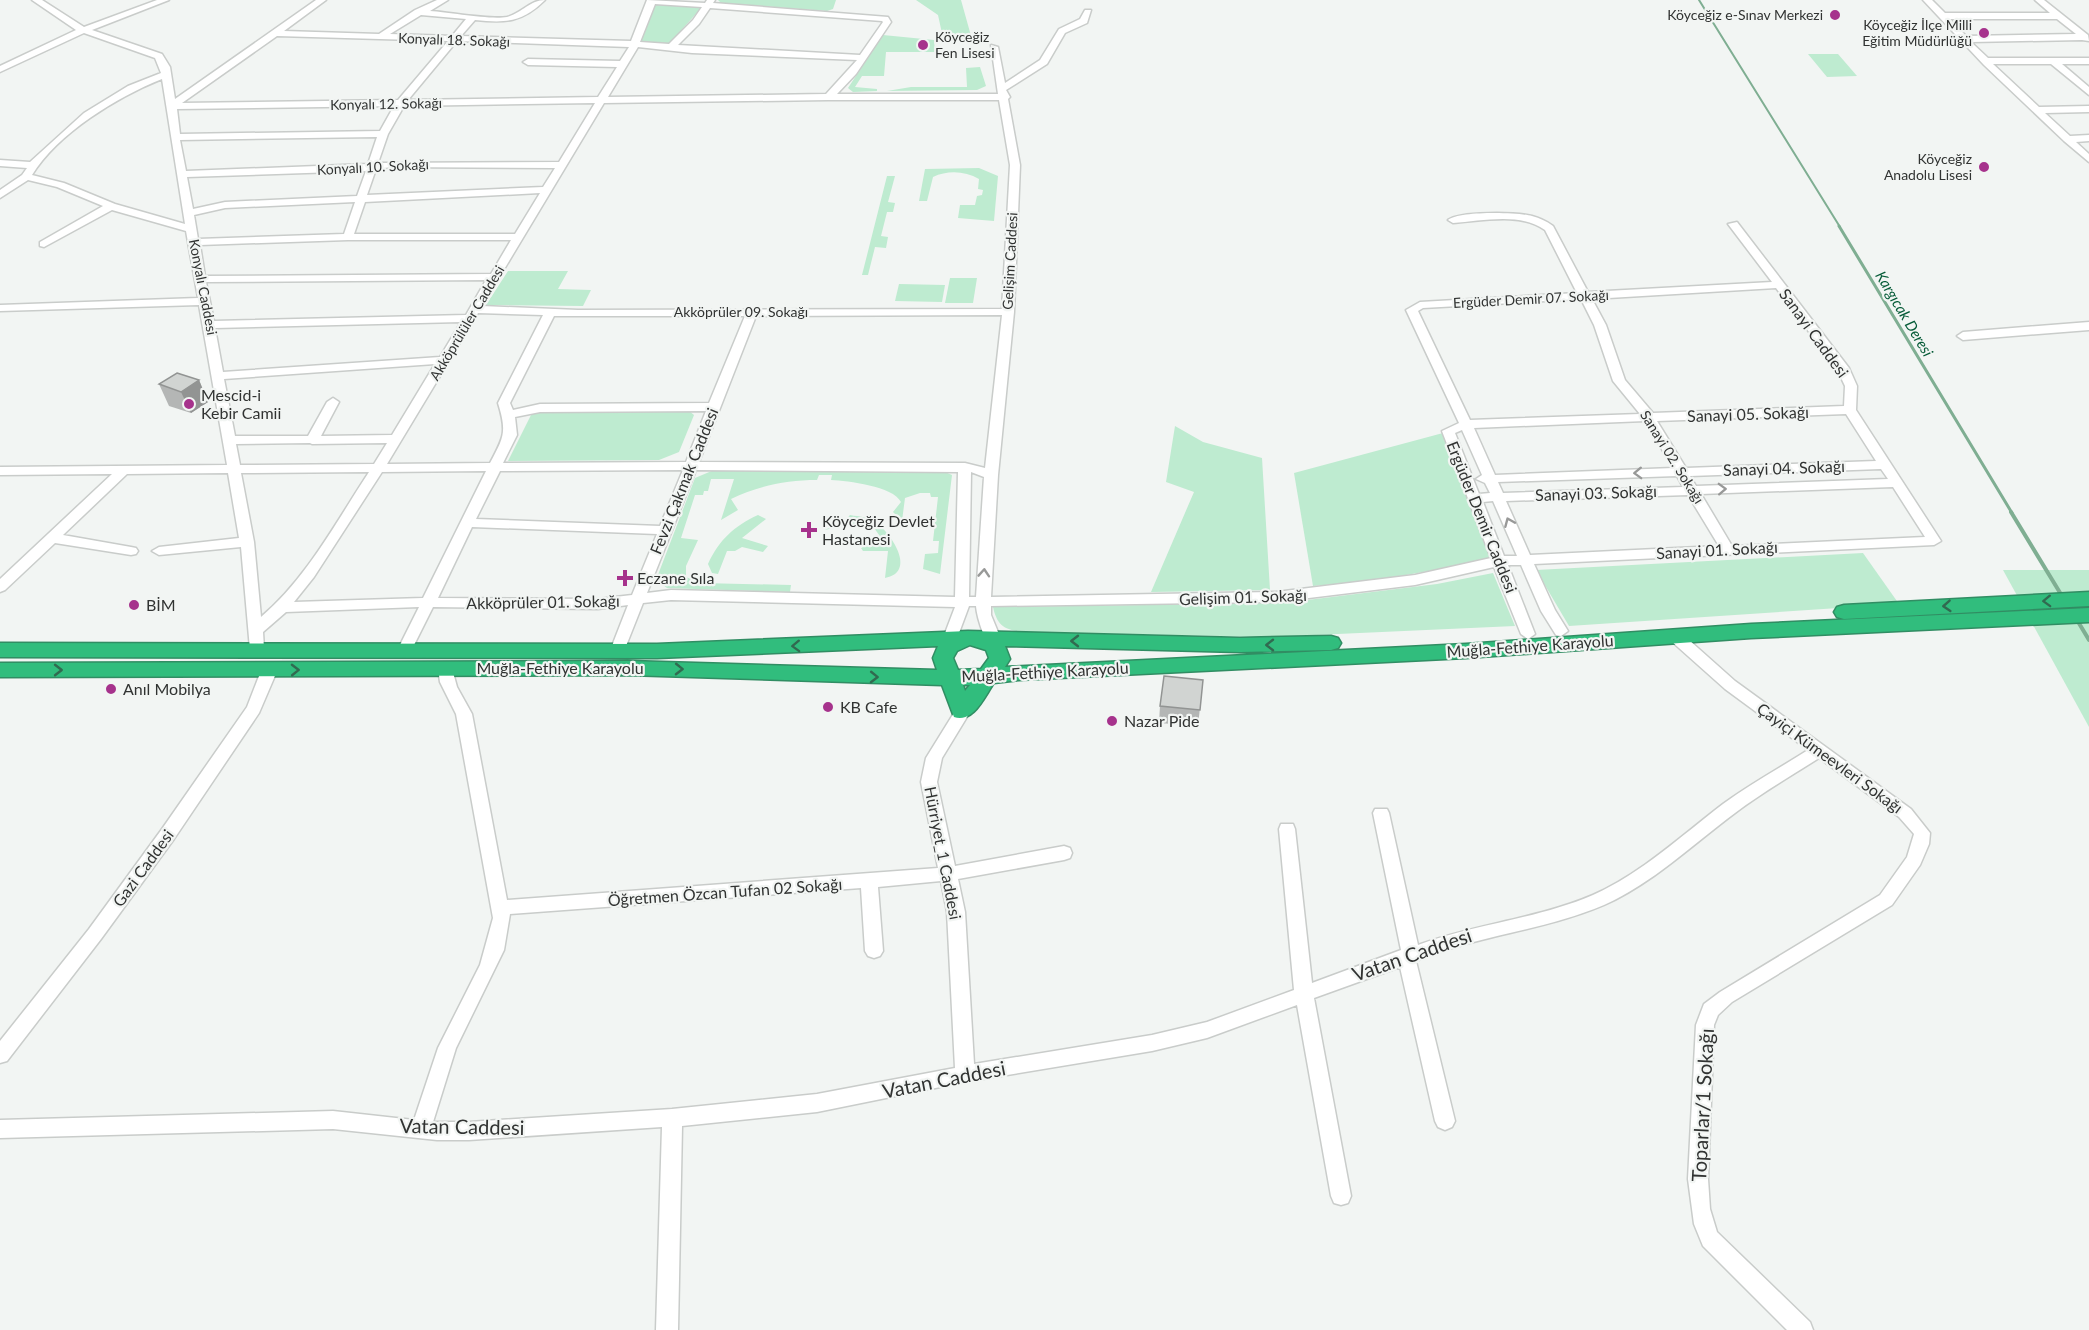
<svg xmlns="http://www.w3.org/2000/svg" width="2089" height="1330" font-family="Lato,sans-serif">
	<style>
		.green { fill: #beebd0 }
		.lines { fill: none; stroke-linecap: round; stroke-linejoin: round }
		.stream-far2 { stroke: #7fae92; stroke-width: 2 }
		.stream-far1 { stroke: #7fae92; stroke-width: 3 }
		.stream { stroke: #7fae92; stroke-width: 4 }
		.minor-casing { stroke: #c9ccca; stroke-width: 3 }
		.highway-casing { stroke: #318d63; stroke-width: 3 }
		.minor { fill: #fff; fill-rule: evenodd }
		.highway { fill: #31bd7d; fill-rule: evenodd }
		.wall { fill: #b4b6b5 }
		.shaded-wall { fill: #929493 }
		.building { fill: #d1d4d2; stroke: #929493; stroke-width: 1.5 }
		.oneway { stroke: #989998 }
		.oneway2 { stroke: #316a50 }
		.poi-dot { fill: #a6328c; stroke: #f2f5f3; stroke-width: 2 }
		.labels { text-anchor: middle; stroke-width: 4.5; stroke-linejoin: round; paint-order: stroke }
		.far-poi-label { font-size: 14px; fill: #313332; stroke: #f2f5f3; text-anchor: end }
		.far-street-label { font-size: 14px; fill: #313332; stroke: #f2f5f3 }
		.far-water-label { font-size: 15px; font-style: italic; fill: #055b37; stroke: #f2f5f3 }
		.street-label { font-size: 16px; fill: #313332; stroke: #f2f5f3 }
		.poi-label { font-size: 16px; fill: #313332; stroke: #f2f5f3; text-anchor: start }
		.near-street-label { font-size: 20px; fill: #313332; stroke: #f2f5f3 }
	</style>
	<rect width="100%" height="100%" fill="#f2f5f3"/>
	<g class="green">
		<path d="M718 0H836L833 9 827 11 721 3Z"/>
		<path d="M916 0H961L973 43 943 38 938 15Z"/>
		<path d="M658 4 703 6 669 44 640 43 654 5Z"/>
		<path d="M883 35 934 40 935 52H886L884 76H862L855 87 877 89V91L853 92 848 88Z"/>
		<path d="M1808 54H1838L1857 76 1827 77Z"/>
		<path d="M980 67 986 86 977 90 887 91 911 87H967L966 68Z"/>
		<path d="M979 168 998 176 994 221 958 218 960 205H975L977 196 982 195 983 190 978 189 979 179C965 171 948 170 933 177L927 201H919L925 169Z"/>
		<path d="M887 176H895L888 202 895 203 893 212H887L881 236 888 237 886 248 875 247 868 275H862Z"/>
		<path d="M508 271H568L558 289 591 290 583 306 486 305Z"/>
		<path d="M950 278H977L973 303H945Z"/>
		<path d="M899 284 945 285 942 302 895 301Z"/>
		<path d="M533 411H689L694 415 679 452 659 460 508 461Z"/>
		<path d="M1175 426 1203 442 1262 458 1270 590 1151 592 1194 492 1166 482Z"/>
		<path d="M1443 433 1491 560 1372 581 1313 586 1294 473Z"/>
		<path d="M714 470 945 472 952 475 940 574 923 569 925 554 938 553 939 541H933L938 497H931L930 493H920L905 498 902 521 893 512 901 502C893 486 848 481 831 480L832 475H819L817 480C786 480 758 486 731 499L738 510 721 520 734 479H711L708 491H704L703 495H695L681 538 698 540 686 566V577L701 583 791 585 790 592 667 588 656 580 695 478Z"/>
		<path d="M758 515 766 519 742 538 768 546 763 552 742 547 735 551H727L718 574 712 573 708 564C719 540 734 526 758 515Z"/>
		<path d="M850 515C860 517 867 516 877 523 892 535 917 572 885 578L888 551H863L861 548 882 539 869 521 824 530 843 523Z"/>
		<path d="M1863 553 1899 604 1569 626 1536 570Z"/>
		<path d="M2003 570H2089V727Z"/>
		<path d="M1493 573 1515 626 1271 637 1023 632C1004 630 997 625 993 607L1283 603 1437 584Z"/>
	</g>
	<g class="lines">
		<path class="stream-far2" d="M1699 0 1840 227"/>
		<path class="stream-far1" d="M1839 226 2012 513"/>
		<g class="stream">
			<path d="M2011 512 2062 596"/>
			<path d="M2077 620 2089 640"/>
		</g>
		<defs>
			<g id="minor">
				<path d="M32 0H42L84 27 157 0H169L92 30 162 54 170 67 175 99 316 0H326L284 31 379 34 415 10 437 0H448L430 11C449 12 489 20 507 17 522 13 530 0 545 0 522 23 505 23 475 20L461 36 631 41 647 0 705 3 707 0H715L713 3 888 17 891 22 856 74 837 94H998L991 45 998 47 1005 83 1040 60 1059 29 1080 19 1085 10H1091L1087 23 1065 33 1047 64 1006 90 1010 97 1008 99 1020 165 1014 312 998 475 991 597 1276 592 1415 575 1491 558 1442 431 1459 423 1406 310 1420 302 1577 293 1545 230C1520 212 1482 221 1453 223L1448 220C1459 211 1516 212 1532 216 1540 218 1546 221 1553 226L1588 292 1772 282 1728 224 1737 222 1849 368 1857 386 1856 410 1941 541 1934 545 1534 564 1555 610 1568 631 1561 636 1556 635 1541 611 1521 565H1508L1535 634 1528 639 1521 634 1494 567 1415 585 1276 602 991 606V615L1005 649 998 654C987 651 977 618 976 606H969L953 649 946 654 939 649 955 607 671 600 643 603 624 651 617 656 610 651 628 605 598 609 433 607 411 651 404 656 397 651 419 607 286 612 263 632 264 649 257 654 250 649 241 547 159 555 152 551 159 547 239 538 228 473 127 474 63 535 131 547 136 548 138 551 136 554 131 555 55 543 5 590 0 592V579L112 474 0 475V467L227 465 199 305 0 311V305L198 298 186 231 112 210 44 247 40 246V242L103 206 57 187 28 180 0 198V190L22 175 27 168 0 166V160L30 162 84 113 128 86 161 73 155 58 84 33 0 72V66L76 30ZM655 4 702 7 693 20 669 44 640 42ZM710 8 882 21 883 22 860 55 678 45 699 24ZM421 15 466 19 452 36 390 34ZM277 36 448 41 398 100 182 103ZM457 41 629 47 620 61 528 59 523 62 528 65 617 67 598 97 408 100ZM638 47 692 53 857 60 826 94 608 97ZM162 79 185 224 115 204 64 183 32 175C58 133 117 97 162 79ZM828 100H999L1010 165 1002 309 578 310 482 306 604 103ZM595 103 559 162 378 163 388 134 404 106ZM394 106 380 131 180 134 177 109ZM377 137 368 164 186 171 180 140ZM392 167 555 168 543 187 367 195 376 169ZM366 171 357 196 225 202 193 209 187 177ZM540 193 515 234H354L365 202ZM355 202 344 234 198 239 194 215 225 208ZM348 240H511L491 274 205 276 200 245ZM486 280 466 315 214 321 206 282ZM1776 288 1837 369 1845 386 1844 406 1653 413 1625 380 1606 325 1592 299ZM1581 299 1594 325 1613 381 1640 414 1470 420 1418 311 1423 308ZM478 313 543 315 498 403C507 432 504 437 490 463L387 464ZM1002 315 985 468 965 463 699 462 756 316ZM554 316H745L709 403 540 404 513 410 510 403ZM461 322 440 357 223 372 215 328ZM435 364 392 435 321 436 339 402 333 398 327 402 308 436H235L224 379ZM706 411 686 462 503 463 517 435 515 417 540 412ZM1846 414 1876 461 1686 468 1657 421ZM1645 421 1673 468 1495 475 1474 428ZM1462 430 1482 475 1476 479 1485 483 1490 493 1479 494 1455 433ZM310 443 312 444 387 443 374 464 240 465 236 444ZM1881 469 1888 479 1696 486 1690 476ZM683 470 660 526 476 519 500 471ZM696 470 958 472 955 597 671 590 647 593ZM486 471 423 598 294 602 314 577 382 472ZM369 472C336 522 307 578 261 617L254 542 241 473ZM971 472 984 477 976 597H969ZM1677 476 1683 487 1503 493 1498 482ZM1893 487 1925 537 1732 546 1701 494ZM1688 495 1719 546 1530 555 1506 501ZM1493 501 1517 556H1504L1483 502ZM472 527 657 534 632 595 598 599 438 598Z"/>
				<path d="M1923 0H1932L1945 13H2050L2035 0H2044L2088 35 2089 41 2082 40 1971 42 1988 58H2089V64H2062L2089 87V95L2051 64H1993L2039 107 2089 106V112L2045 113 2070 136 2089 135V141L2076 142 2089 154V162L2064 141 1984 65ZM1950 19H2057L2076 34 1966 36Z"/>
				<path d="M2089 322V330L1963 340 1957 336 1963 332Z"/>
				<path d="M1675 631 1680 632 1735 681 1911 809 1930 833 1929 844 1920 865 1892 905 1732 1002 1718 1015 1714 1025 1708 1179 1710 1209 1717 1232 1810 1322 1813 1330H1787L1703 1246 1694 1224 1688 1179 1696 1025 1704 1004 1720 992 1880 895 1907 857 1914 834 1899 817 1819 758C1791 776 1761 793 1735 813 1692 845 1653 883 1604 905 1543 931 1477 935 1416 961L1455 1121 1452 1127 1445 1130 1438 1127 1435 1121 1400 967 1314 998 1351 1196 1348 1203 1341 1205 1334 1203 1331 1196 1297 1005 1207 1038 1152 1051 965 1082 817 1112 682 1126 678 1330H656L662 1127 469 1140H437L333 1129 0 1138V1120L333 1111 414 1120 438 1048 480 965 493 918 456 714 440 682 438 669 441 665H451L457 687 472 714 507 900 938 868 921 782 926 758 957 708H967L970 712 942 758 937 782 955 866 1064 846 1070 848 1072 853 1070 858 1064 860 958 879 965 912 974 1064 1152 1035 1207 1022 1294 990 1279 829 1281 824H1293L1295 829 1312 983 1401 950 1373 813 1375 809H1387L1389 813 1418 945C1475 924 1537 919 1593 895 1642 873 1681 836 1723 804 1750 784 1780 768 1808 750L1725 689 1670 640 1668 636ZM941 881 947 912 955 1068 817 1094 672 1109 469 1122H433L456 1048 504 950 510 914 861 888 865 951 868 956 874 958 880 956 883 951 878 887Z"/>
				<path d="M269 666 277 671 259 713 174 839 101 939 7 1061 0 1063V1041L89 929 162 829 247 707 261 671Z"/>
			</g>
			<g id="highway">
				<path d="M2089 592V606L1844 619 1837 617 1834 612 1837 607 1844 605Z"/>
				<path d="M2089 608V622L1751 638 1466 658 1019 680 994 683C984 697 974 723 954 717L942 685 628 675 0 677V663L628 661 937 670 933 658 938 646 657 658 0 657V643L657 644 968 631 1240 638 1331 636 1338 638 1341 643 1338 648 1331 650 1240 652 1005 646 1010 659 1005 667 1466 644 1751 624ZM970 645 986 650 989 658 981 669 958 670 953 658 957 651ZM963 685H970L965 691Z"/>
			</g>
		</defs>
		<use href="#minor" class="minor-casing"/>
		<use href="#highway" class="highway-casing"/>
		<use href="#minor" class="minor"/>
		<use href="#highway" class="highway"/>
	</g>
	<g class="wall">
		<path d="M199 380 208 402 191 413 169 406 159 384Z"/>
		<path d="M1203 680 1198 726 1159 723 1160 706Z"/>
	</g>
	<path class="shaded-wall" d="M199 380 208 402 191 413 181 392Z"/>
	<g class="building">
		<path d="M177 373 199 380 181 392 159 384Z"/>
		<path d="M1164 676 1203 680 1200 710 1160 706Z"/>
	</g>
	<defs><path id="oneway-chevron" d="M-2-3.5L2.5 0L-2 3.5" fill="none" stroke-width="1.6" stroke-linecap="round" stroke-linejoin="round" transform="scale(1.5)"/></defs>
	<g class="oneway">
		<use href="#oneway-chevron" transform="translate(1638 473) rotate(178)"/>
		<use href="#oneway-chevron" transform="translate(1722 489) rotate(-2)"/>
		<use href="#oneway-chevron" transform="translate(1509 522) rotate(-113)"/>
		<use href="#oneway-chevron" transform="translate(984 573) rotate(-86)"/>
	</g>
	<g class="oneway2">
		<use href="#oneway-chevron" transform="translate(2047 601) rotate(178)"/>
		<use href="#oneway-chevron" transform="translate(1947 606) rotate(176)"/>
		<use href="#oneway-chevron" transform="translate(1075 641) rotate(-180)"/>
		<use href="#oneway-chevron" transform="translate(1270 645) rotate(-180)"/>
		<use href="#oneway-chevron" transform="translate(796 646) rotate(178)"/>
		<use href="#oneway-chevron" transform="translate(679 669) rotate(1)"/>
		<use href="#oneway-chevron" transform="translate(58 670)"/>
		<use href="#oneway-chevron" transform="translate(295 670) rotate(-1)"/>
		<use href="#oneway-chevron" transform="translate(874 677) rotate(1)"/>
	</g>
	<g class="poi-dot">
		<circle cx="1835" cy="15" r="6"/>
		<circle cx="1984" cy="33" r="6"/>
		<circle cx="923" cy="45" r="6"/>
		<circle cx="1984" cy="167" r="6"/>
		<circle cx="189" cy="404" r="6"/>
		<path d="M806 521h6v6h6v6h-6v6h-6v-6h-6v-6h6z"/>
		<path d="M622 569h6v6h6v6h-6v6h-6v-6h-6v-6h6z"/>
		<circle cx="134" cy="605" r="6"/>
		<circle cx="111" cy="689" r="6"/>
		<circle cx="828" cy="707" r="6"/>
		<circle cx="1112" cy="721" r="6"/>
	</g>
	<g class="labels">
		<g class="far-poi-label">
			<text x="1823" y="20">Köyceğiz e-Sınav Merkezi</text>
			<text x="1972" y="30">Köyceğiz İlçe Milli<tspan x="1972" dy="16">Eğitim Müdürlüğü</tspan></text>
			<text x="935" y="42" text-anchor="start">Köyceğiz<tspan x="935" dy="16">Fen Lisesi</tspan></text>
			<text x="1972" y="164">Köyceğiz<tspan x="1972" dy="16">Anadolu Lisesi</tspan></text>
		</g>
		<g class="far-street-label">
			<text transform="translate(454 40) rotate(2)" y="5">Konyalı 18. Sokağı</text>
			<text transform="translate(386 104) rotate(-1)" y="5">Konyalı 12. Sokağı</text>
			<text transform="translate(373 167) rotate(-3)" y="5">Konyalı 10. Sokağı</text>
			<text transform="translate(1010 261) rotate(-87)" y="5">Gelişim Caddesi</text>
			<text transform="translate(203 287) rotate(79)" y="5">Konyalı Caddesi</text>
			<text transform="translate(1531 299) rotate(-3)" y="5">Ergüder Demir 07. Sokağı</text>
			<text x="741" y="317">Akköprüler 09. Sokağı</text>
			<text transform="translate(467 323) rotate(-59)" y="5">Akköprülüler Caddesi</text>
			<text transform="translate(1672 457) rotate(58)" y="5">Sanayi 02. Sokağı</text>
		</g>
		<g class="far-water-label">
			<text transform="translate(1904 314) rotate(59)" y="5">Kargıcak Deresi</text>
		</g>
		<g class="street-label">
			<text transform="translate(1814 333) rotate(54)" y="6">Sanayi Caddesi</text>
			<text transform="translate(1748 414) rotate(-2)" y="6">Sanayi 05. Sokağı</text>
			<text transform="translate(1784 468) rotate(-2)" y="6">Sanayi 04. Sokağı</text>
			<text transform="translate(684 481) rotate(-68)" y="6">Fevzi Çakmak Caddesi</text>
			<text transform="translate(1596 493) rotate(-2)" y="6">Sanayi 03. Sokağı</text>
			<text transform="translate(1482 517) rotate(68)" y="6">Ergüder Demir Caddesi</text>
			<text transform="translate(1717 550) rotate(-3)" y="6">Sanayi 01. Sokağı</text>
			<text transform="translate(1243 597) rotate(-2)" y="6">Gelişim 01. Sokağı</text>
			<text transform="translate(543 602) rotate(-1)" y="6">Akköprüler 01. Sokağı</text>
			<text transform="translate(1530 646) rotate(-4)" y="6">Muğla-Fethiye Karayolu</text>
			<text x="560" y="674">Muğla-Fethiye Karayolu</text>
			<text transform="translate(1045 672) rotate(-3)" y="6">Muğla-Fethiye Karayolu</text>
			<text transform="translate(1830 758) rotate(36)" y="6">Çayiçi Kümeevleri Sokağı</text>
			<text transform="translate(943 853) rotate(79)" y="6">Hürriyet_1 Caddesi</text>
			<text transform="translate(143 868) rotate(-54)" y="6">Gazi Caddesi</text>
			<text transform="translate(725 892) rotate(-4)" y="6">Öğretmen Özcan Tufan 02 Sokağı</text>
		</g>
		<g class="poi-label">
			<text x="201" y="401">Mescid-i<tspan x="201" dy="18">Kebir Camii</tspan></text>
			<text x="822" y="527">Köyceğiz Devlet<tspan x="822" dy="18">Hastanesi</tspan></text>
			<text x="637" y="584">Eczane Sıla</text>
			<text x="146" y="611">BİM</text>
			<text x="123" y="695">Anıl Mobilya</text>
			<text x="840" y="713">KB Cafe</text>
			<text x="1124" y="727">Nazar Pide</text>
		</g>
		<g class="near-street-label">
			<text transform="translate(1412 955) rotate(-19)" y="7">Vatan Caddesi</text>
			<text transform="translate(944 1080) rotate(-11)" y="7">Vatan Caddesi</text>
			<text transform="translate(1703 1105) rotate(-87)" y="7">Toparlar/1 Sokağı</text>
			<text transform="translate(462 1127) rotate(1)" y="7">Vatan Caddesi</text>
		</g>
	</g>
</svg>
